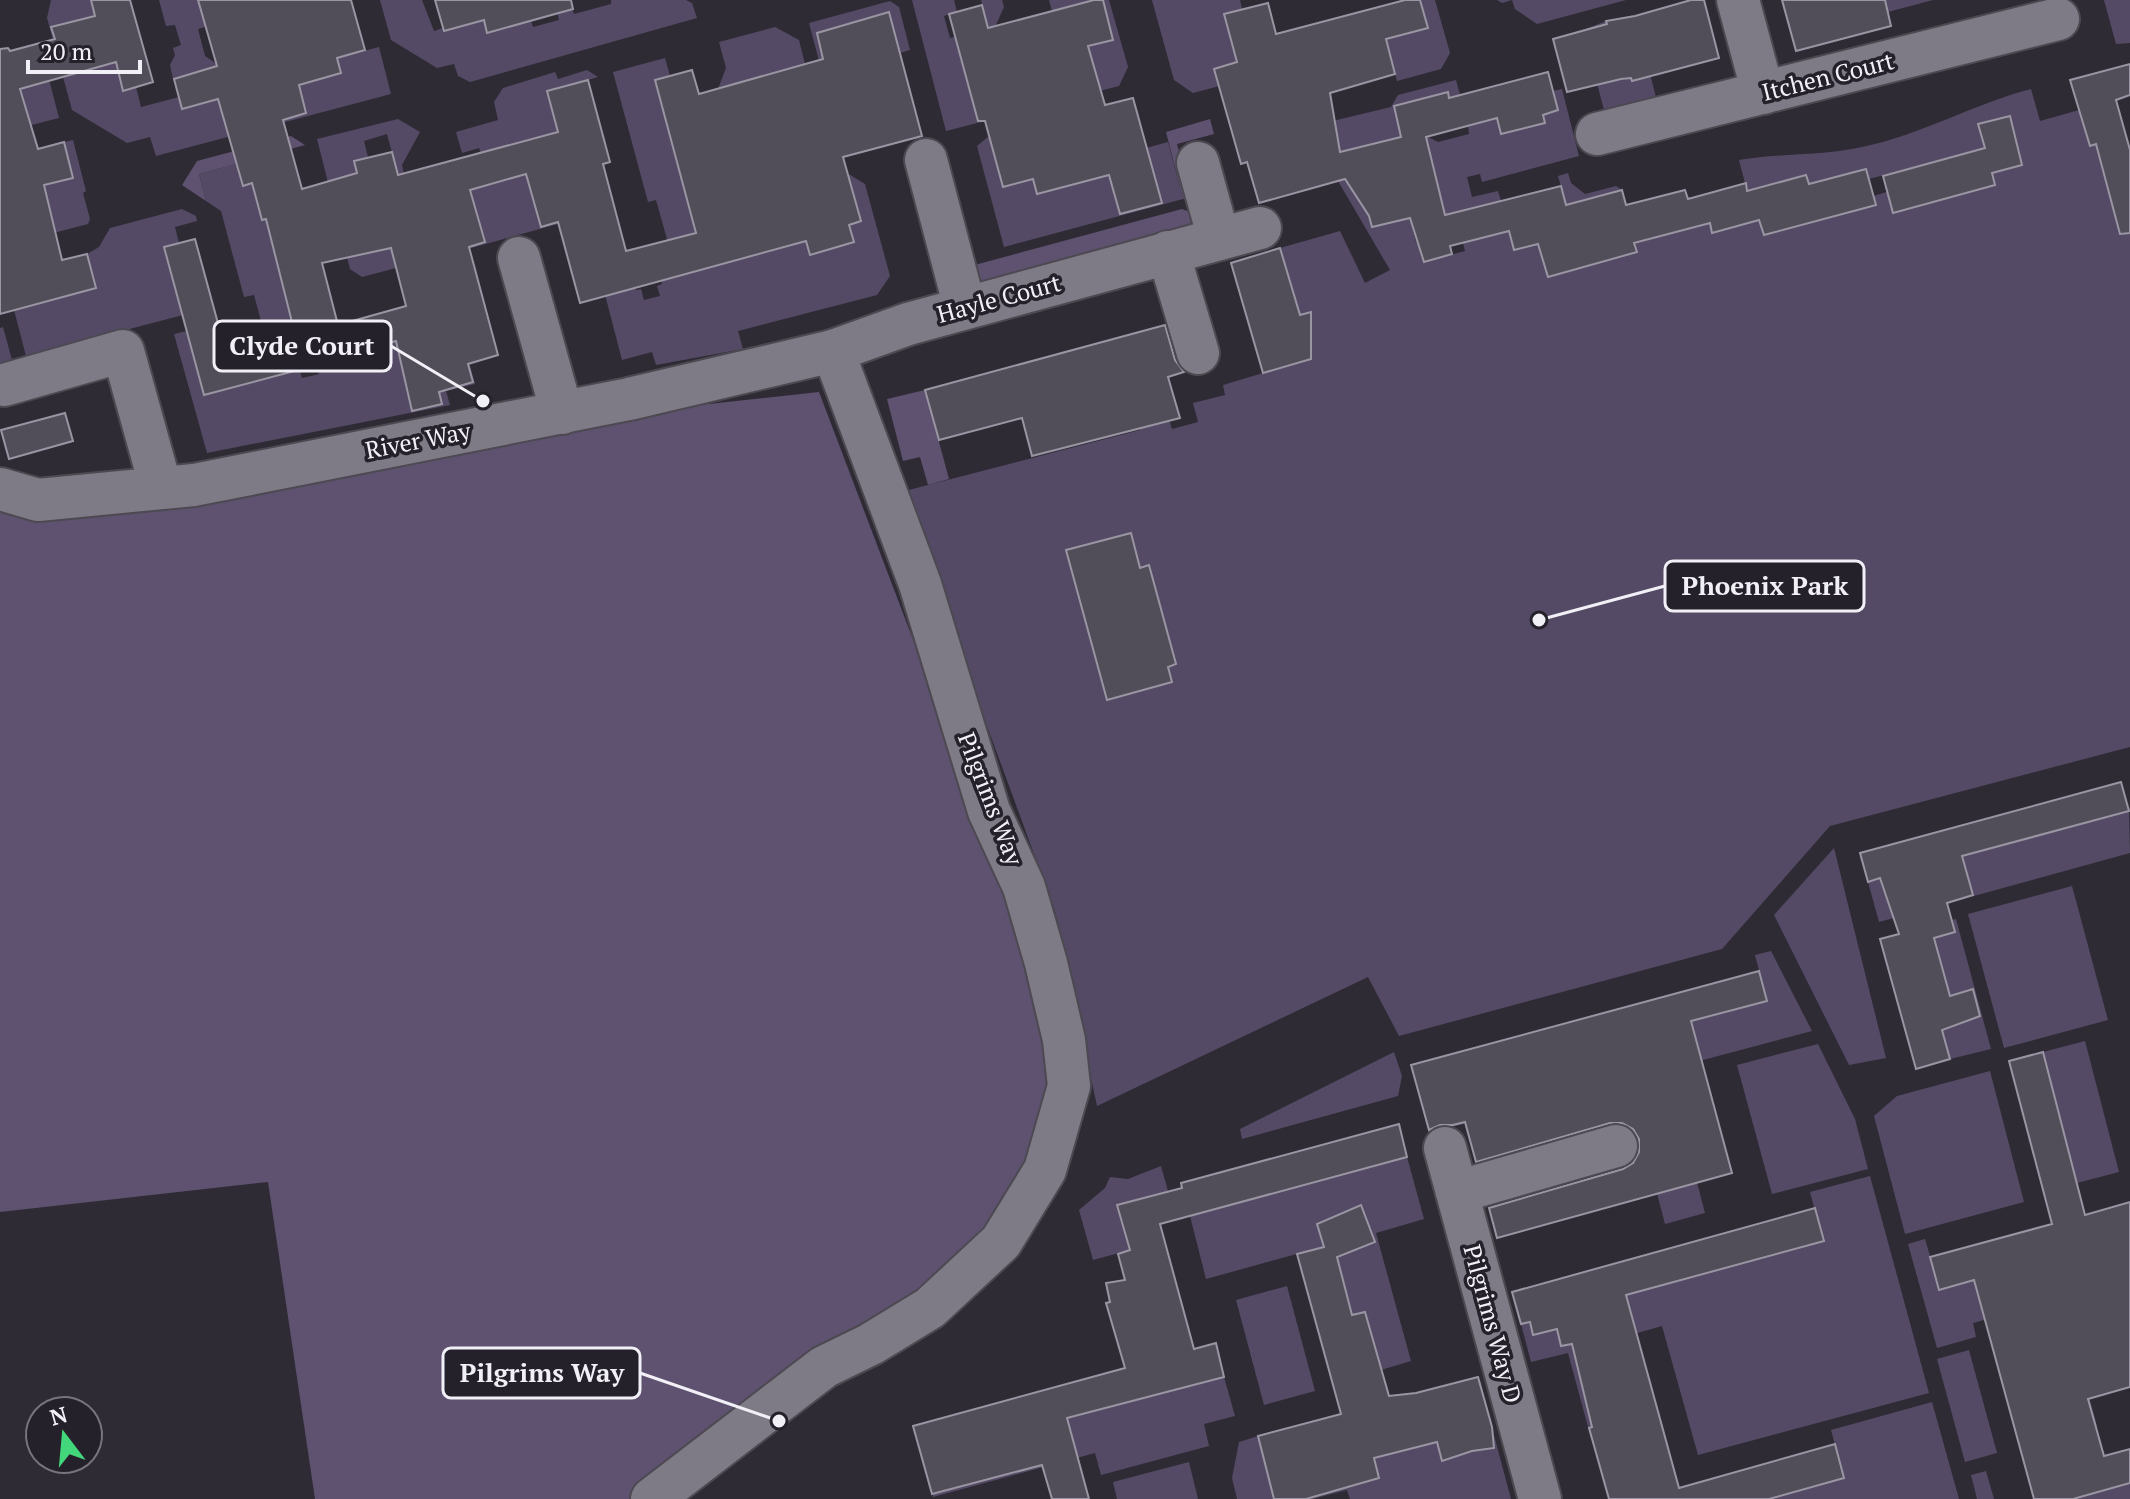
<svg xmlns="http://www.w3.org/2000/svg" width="2130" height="1499" font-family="'PT Serif',serif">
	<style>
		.green { fill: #544a65 }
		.forest { fill: #5e5270 }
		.building { fill: #514d59; stroke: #9a95a2; stroke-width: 2; fill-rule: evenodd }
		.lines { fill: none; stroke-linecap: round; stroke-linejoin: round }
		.minor-casing { stroke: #4c4951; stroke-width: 46 }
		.minor { stroke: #7e7a86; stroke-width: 42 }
		.labels { text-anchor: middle; stroke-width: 7; stroke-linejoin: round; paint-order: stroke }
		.street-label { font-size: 24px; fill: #f2f0f7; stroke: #25212b }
		.leader { fill: none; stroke: #f2f0f7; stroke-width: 3 }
		.callout-dot { fill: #f2f0f7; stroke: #25212b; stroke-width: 3 }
		.callout { fill: #25212b; stroke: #f2f0f7; stroke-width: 3 }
		.callout-label { font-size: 26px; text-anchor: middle; font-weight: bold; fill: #f2f0f7 }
	</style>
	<rect width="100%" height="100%" fill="#2f2b35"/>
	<g class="green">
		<path d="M51 0H97L123 90 136 87 141 107 179 97 182 109 228 97 281 98 301 92 296 71 317 80 341 73 337 58 379 47 391 94 156 156 150 137 127 143 72 110 47 18Z"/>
		<path d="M159 0H198L219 23 198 29 205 56 220 66 173 79 170 65 175 55 173 48 181 45 175 25 166 26Z"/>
		<path d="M380 0H422L434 31 443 28 444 31 484 20 531 21 533 27 559 20 556 7 570 3 574 14 611 4V0H686L692 3 697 18 470 82 458 76 454 64 437 68 391 40Z"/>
		<path d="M912 0H954L957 12 944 16 950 38 969 33 960 56 966 79 974 78 985 121 946 131Z"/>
		<path d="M981 0H1002L1004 7 995 27 988 28Z"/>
		<path d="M1049 0H1094L1052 11Z"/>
		<path d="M1103 0H1109L1128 67 1119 86 1030 109 1086 47 1113 40Z"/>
		<path d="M1152 0H1240L1242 9 1224 14 1250 78 1193 93 1174 80Z"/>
		<path d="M1420 0H1435L1450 53 1441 69 1397 81 1386 39 1428 28Z"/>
		<path d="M1497 0H1626L1537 24 1515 9 1512 0 1502 3Z"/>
		<path d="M1885 0H1933L1888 12Z"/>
		<path d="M2104 0H2130V43L2116 44Z"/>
		<path d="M890 1 899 7 910 50 900 53 889 12 863 19 879 104 890 145 854 155 842 148 809 23Z"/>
		<path d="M1606 21 1621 80 1650 74 1657 101 1605 114 1583 30Z"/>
		<path d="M775 27 799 40 805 64 718 89 726 68 719 42Z"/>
		<path d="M665 58 670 76 655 81 661 104 678 99 685 193 694 225 711 235 669 246 656 200 648 202 613 72Z"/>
		<path d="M46 68 59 118 0 133V80Z"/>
		<path d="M587 70 598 77 548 92 583 217 464 250 450 240 471 187 486 185 525 175 517 144 481 154 479 148 462 153 456 132 498 120 494 102 503 88 555 72 558 79Z"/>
		<path d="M1456 80 1460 95 1449 98 1447 93 1394 106 1401 137 1404 194 1416 242H1419L1424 262 1465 251 1463 243 1509 231 1515 250 1574 235 1613 250 1695 227 1707 213 1712 232 1752 208 1819 220 1875 205 1873 196 1887 192 1893 213 1937 201 1992 173 2022 165 2010 116 1979 124 1985 148 1869 179 1866 170 1809 184 1806 176 1747 191 1739 160C1779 153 1822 156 1862 147 1921 135 1973 104 2031 89L2040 121 2079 110 2086 134 2100 130 2130 191V747L1830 826 1722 949 1399 1036 1368 977 1097 1106 1055 911 901 492 1140 430 1130 387 1157 380 1172 429 1198 422 1193 403 1225 395 1223 385 1312 358 1280 248 1340 231 1365 283 1390 270 1324 157 1316 125 1391 107 1398 95Z"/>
		<path d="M1562 89 1579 156 1482 182 1480 174 1467 177 1472 197 1498 191 1501 201 1441 216 1420 133 1438 142 1469 134 1468 126 1514 114 1518 129 1545 123 1543 115 1558 110 1553 91Z"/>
		<path d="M398 119 420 132 402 165 404 174 398 175 387 134 364 141 368 157 354 161 357 173 348 176 385 225 396 268 362 277 350 269 317 139Z"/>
		<path d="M989 136 1003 186 1033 179 1037 194 1061 188 1057 172 1168 142 1183 199 1004 247 977 146Z"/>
		<path d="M73 140 86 191 83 193 90 219 88 224 0 247V197L73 178 64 142Z"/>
		<path d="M268 155 258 205 262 220 269 218 272 245 293 324 309 332 267 343 254 295 244 297 221 211 206 201 199 174Z"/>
		<path d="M847 173 865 184 890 276 877 295 738 331 743 349 656 365 652 352 622 360 602 283 632 275 636 290 641 289 644 300 660 296 657 286 662 284 659 269 747 257 806 241 861 221Z"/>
		<path d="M1568 173 1571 183 1585 194 1616 186 1622 190 1566 205 1558 176Z"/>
		<path d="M182 209 196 216 197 221 175 227 179 243 183 315 26 356 14 310 92 276 87 254 99 247 110 228Z"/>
		<path d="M458 322 475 384 446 391 450 405 207 453 174 334 187 331 201 380 236 386 299 368 302 378 319 374 313 350 346 354Z"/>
		<path d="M3 327 12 360 0 363V328Z"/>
		<path d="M2129 811 2130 853 1879 922 1868 882Z"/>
		<path d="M1834 848 1886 1058 1849 1065 1774 915Z"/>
		<path d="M2072 886 2108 1020 2004 1048 1968 914Z"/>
		<path d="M1956 919 1991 1049 1950 1059 1914 930Z"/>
		<path d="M1771 951 1812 1031 1429 1133 1419 1094 1767 1001 1755 955Z"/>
		<path d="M2085 1041 2119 1172 2077 1183 2043 1052Z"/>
		<path d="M1818 1044 1855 1119 1868 1169 1772 1194 1737 1065Z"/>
		<path d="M1394 1052 1402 1076 1398 1096 1242 1139 1240 1129Z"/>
		<path d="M1990 1071 2024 1202 1905 1234 1874 1116 1897 1096Z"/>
		<path d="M1682 1125 1705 1213 1665 1224 1642 1136Z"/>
		<path d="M1407 1157 1424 1219 1376 1233 1411 1361 1381 1370 1357 1333 1333 1244 1206 1279 1190 1216Z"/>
		<path d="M1161 1166 1168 1191 1117 1205 1130 1250 1093 1260 1079 1210 1105 1188 1110 1177 1128 1179Z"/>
		<path d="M1870 1176 1929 1393 1698 1455 1662 1326 1602 1343 1616 1431 1591 1438 1568 1353 1531 1362 1521 1324 1530 1322 1533 1335 1551 1316 1823 1241 1810 1192Z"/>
		<path d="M1925 1239 1940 1290 1979 1279 2073 1339 2097 1426 2054 1438 2017 1311 1973 1323 1976 1337 1937 1348 1908 1244Z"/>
		<path d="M1287 1286 1315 1391 1264 1405 1236 1300Z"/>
		<path d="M1969 1350 1997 1453 1965 1462 1937 1359Z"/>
		<path d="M1224 1377 1235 1416 1204 1424 1209 1446 1101 1475 1095 1453 933 1497 926 1471 1051 1423Z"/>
		<path d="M1932 1402 1959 1499H1769L1844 1478 1831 1430Z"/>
		<path d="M1487 1409 1511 1499H1350L1347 1490 1312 1499H1237L1232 1478 1239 1442 1258 1436 1267 1469 1363 1461 1390 1454 1385 1437Z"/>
		<path d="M1189 1462 1198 1499H1117L1113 1482Z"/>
		<path d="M1986 1471 1994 1499H1977L1971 1475Z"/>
		<path d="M2130 1483V1499H2073Z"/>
	</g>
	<g class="forest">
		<path d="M1210 119 1214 134 1177 144 1191 197 1183 199 1166 132Z"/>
		<path d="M291 136 305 145 199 174 206 201 182 185 197 161Z"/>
		<path d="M1182 209 1192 213 1194 227 980 284 971 266Z"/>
		<path d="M925 390 949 479 928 485 920 457 903 461 887 399Z"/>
		<path d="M819 392 1018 916 1054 1103 1025 1184 930 1286 634 1499H315L268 1182 0 1212V506L635 412Z"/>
	</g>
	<g class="building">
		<path d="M91 0H130L153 82 123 91 116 62 20 89 38 149 64 142 73 178 44 185 62 260 87 254 96 288 0 314V49L8 48 10 51 55 39 51 27 95 16Z"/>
		<path d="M198 0H351L365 50 337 58 341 73 299 85 306 113 283 120 302 189 357 173 354 161 392 152 398 175 558 132 547 91 588 80 610 162 603 164 626 251 696 233 655 80 692 70 699 94 823 59 817 33 889 12 922 136 843 157 861 221 849 225 854 242 810 255 806 241 580 303 558 222 541 227 526 174 470 190 485 242 469 247 498 355 468 364 473 382 439 392 442 404 412 411 396 341 317 362V365L204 395 164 247 195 239 225 349 294 330 266 219 262 220 252 183 243 186 218 99 182 109 174 79 217 66ZM391 248 406 306 338 325 322 263Z"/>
		<path d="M435 0H571L573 9 487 33 484 20 444 31Z"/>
		<path d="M1094 0H1103L1113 40 1088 46 1105 105 1133 98 1162 203 1120 214 1109 175 1037 194 1033 179 1003 187 985 121H978L949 14 982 5 988 28Z"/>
		<path d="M1405 0H1420L1428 28 1386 39 1395 74 1330 93 1340 152 1401 137 1394 106 1448 92 1449 98 1548 72 1558 110 1543 115 1545 123 1501 134 1497 118 1426 137 1445 215 1561 186 1566 205 1622 190 1626 205 1685 190 1688 199 1746 183 1747 191 1806 175 1809 184 1866 169 1876 205 1764 235 1759 220 1712 233 1710 223 1634 243 1637 252 1548 277 1538 244 1514 250 1509 231 1450 246 1452 254 1424 262 1410 218 1372 227 1369 216 1345 179 1259 203 1247 162 1241 164 1214 69 1237 62 1224 14 1268 3 1276 34Z"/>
		<path d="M1691 0H1704L1719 58 1632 81 1631 78 1621 79 1567 92 1553 39 1607 24 1606 21 1635 16Z"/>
		<path d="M1782 0H1885L1891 26 1796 51Z"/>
		<path d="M2130 64V95L2116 100 2130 150V233L2120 234 2096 144 2090 146 2070 80Z"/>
		<path d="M2010 116 2022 165 1992 173 1995 185 1893 213 1883 176 1985 148 1978 124Z"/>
		<path d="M1280 248 1300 315 1311 312V359L1263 373 1231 263Z"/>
		<path d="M1165 325 1175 360 1184 372 1168 377 1180 418 1032 456 1022 418 939 440 925 390Z"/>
		<path d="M65 413 73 441 9 459 1 430Z"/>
		<path d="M1131 533 1140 568 1149 565 1176 664 1168 667 1172 682 1107 700 1066 550Z"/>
		<path d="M2121 782 2129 811 1962 856 1973 895 1947 903 1955 932 1934 938 1950 996 1973 989 1980 1016 1942 1030 1950 1059 1916 1069 1880 939 1899 934 1880 878 1868 882 1860 853Z"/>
		<path d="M1759 971 1767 1001 1691 1021 1732 1173 1497 1238 1489 1208 1623 1169 1633 1163 1639 1152V1139L1633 1129 1622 1123H1610L1476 1162 1465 1122 1453 1125H1440L1429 1130 1411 1065Z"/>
		<path d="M2043 1052 2085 1215 2130 1202V1387L2088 1399 2104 1456 2130 1449V1483L2073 1499H2034L1974 1280 1939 1290 1930 1257 2052 1224 2009 1061Z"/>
		<path d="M1399 1124 1407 1157 1160 1224 1194 1349 1216 1343 1224 1377 1067 1418 1089 1499H1052L1042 1465 932 1494 913 1426 1125 1368 1106 1303 1110 1302 1106 1283 1125 1280 1118 1254 1130 1250 1117 1205 1182 1188 1181 1183Z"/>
		<path d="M1361 1205 1375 1242 1337 1257 1352 1315 1365 1312 1389 1396 1416 1393 1478 1377 1492 1427 1494 1448 1472 1451 1442 1461 1437 1442 1374 1458 1379 1478 1306 1499H1274L1258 1436 1341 1414 1297 1254 1324 1247 1317 1224Z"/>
		<path d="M1815 1208 1824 1241 1626 1295 1679 1488 1835 1444 1844 1478 1769 1499H1609L1589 1428 1592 1427 1572 1344 1561 1346 1557 1329 1533 1335 1530 1322 1521 1324 1512 1292Z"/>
	</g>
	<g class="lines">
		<defs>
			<g id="minor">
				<path d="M1738 0 1763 93"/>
				<path d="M1597 134 2058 19"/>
				<path d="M926 160 965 308"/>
				<path d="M1198 163 1219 239"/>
				<path d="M1168 252 1198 353"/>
				<path d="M519 258 562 413"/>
				<path d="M4 385 123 351 161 488"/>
				<path d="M0 489 38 500 194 485 629 399 833 351 908 324 1260 228"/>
				<path d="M1445 1148 1540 1499"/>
				<path d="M1457 1192 1616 1146"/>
				<path d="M652 1499 824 1367 871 1344 930 1308 1001 1242 1045 1170 1069 1086 1064 1040 1046 963 1024 887 989 811 920 584 833 351"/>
			</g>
		</defs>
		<use href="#minor" class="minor-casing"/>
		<use href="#minor" class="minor"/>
	</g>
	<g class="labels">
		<g class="street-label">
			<text transform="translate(1828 77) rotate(-14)" y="8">Itchen Court</text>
			<text transform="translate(999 299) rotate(-15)" y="8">Hayle Court</text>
			<text transform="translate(418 441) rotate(-11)" y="8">River Way</text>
			<text transform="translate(990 799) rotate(69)" y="8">Pilgrims Way</text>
			<text transform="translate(1492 1324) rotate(75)" y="8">Pilgrims Way D</text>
		</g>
	</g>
	<path class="leader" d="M483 401L391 346M1539 620L1665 586M779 1421L640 1373"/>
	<g class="callout-dot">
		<circle cx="483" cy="401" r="8"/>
		<circle cx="1539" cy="620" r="8"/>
		<circle cx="779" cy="1421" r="8"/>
	</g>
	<g class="callout">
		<rect x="214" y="321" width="177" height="50" rx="8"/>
		<rect x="1665" y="561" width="199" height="50" rx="8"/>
		<rect x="443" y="1348" width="197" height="50" rx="8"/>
	</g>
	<g class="callout-label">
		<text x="302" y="355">Clyde Court</text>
		<text x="1765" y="595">Phoenix Park</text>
		<text x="542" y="1382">Pilgrims Way</text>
	</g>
	<g transform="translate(64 1435) rotate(344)"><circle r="38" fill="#25212b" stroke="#77747d" stroke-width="2"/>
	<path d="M0-6L14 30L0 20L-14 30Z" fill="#43d77b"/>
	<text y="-12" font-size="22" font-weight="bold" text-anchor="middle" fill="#f2f0f7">N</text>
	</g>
	<path d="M28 60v12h112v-12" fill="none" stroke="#f2f0f7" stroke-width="4"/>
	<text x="40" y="60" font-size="24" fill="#f2f0f7" stroke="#25212b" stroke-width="6" paint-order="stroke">20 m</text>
</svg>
